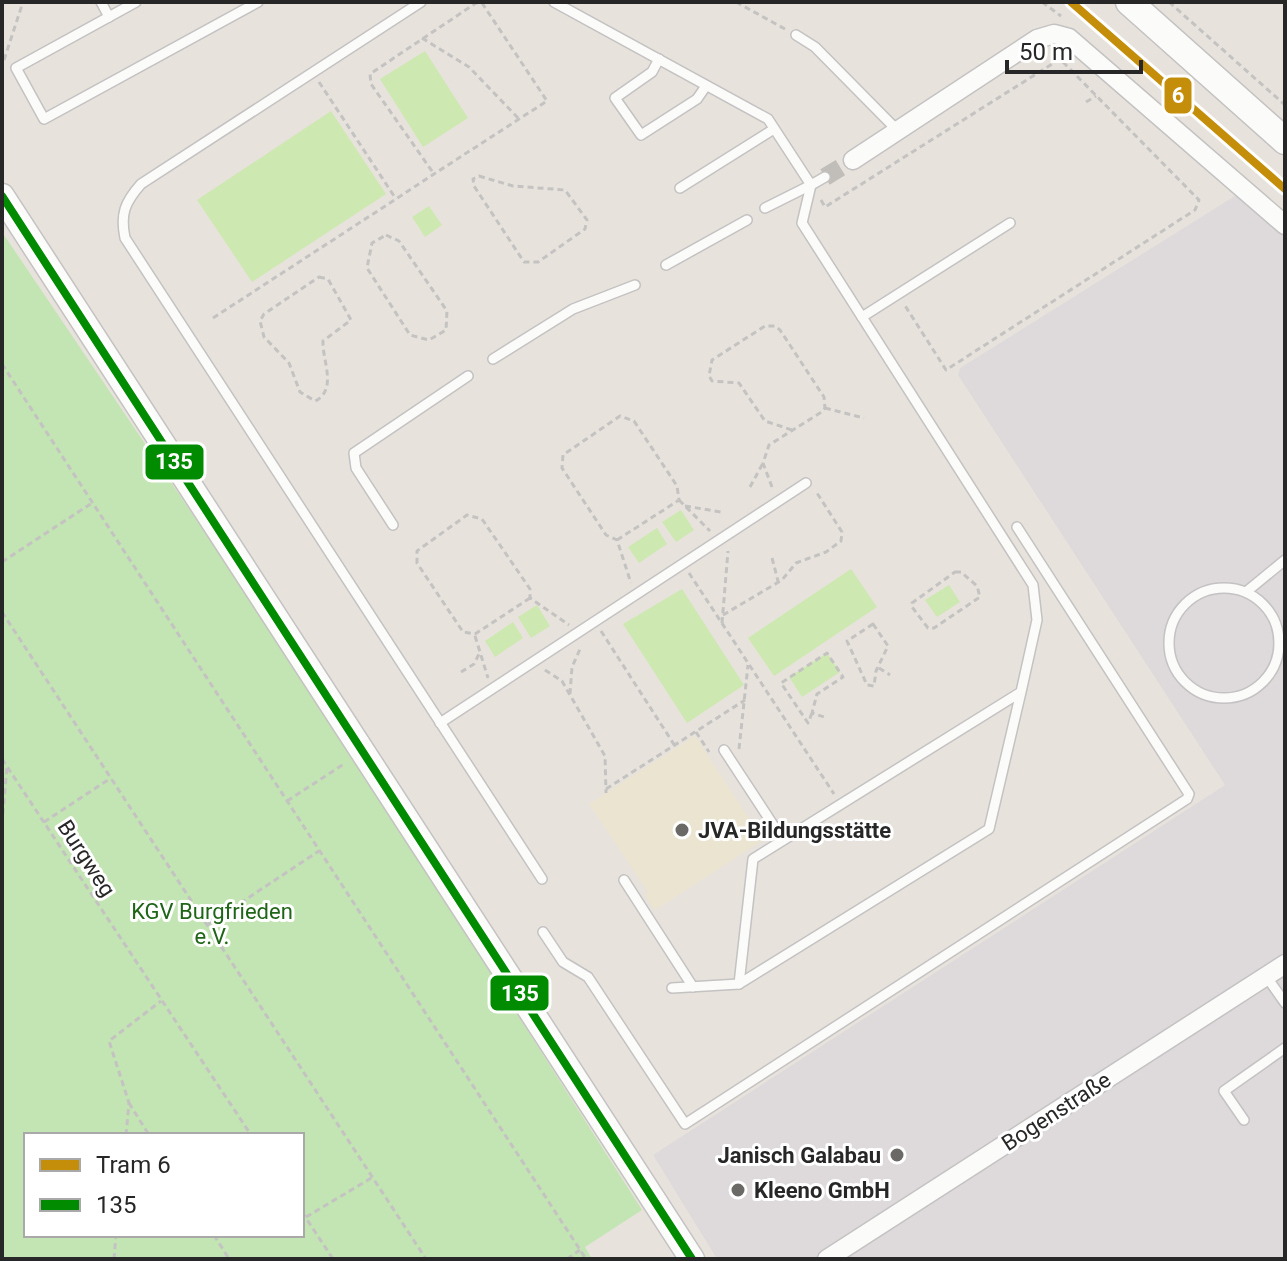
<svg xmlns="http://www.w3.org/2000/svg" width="1287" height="1261" font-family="Roboto,sans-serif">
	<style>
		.industrial { fill: #dedadb }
		.education { fill: #ebe4d0 }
		.green { fill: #c3e4b3; fill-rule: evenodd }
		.pitch { fill: #cee8b1 }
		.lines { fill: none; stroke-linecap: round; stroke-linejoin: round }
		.minor-tunnel { stroke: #c1bdb8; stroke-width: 18; stroke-dasharray: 18 9; stroke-linecap: butt }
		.service-casing { stroke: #c4c2c2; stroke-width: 12 }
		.minor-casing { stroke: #c4c2c2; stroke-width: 21 }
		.tertiary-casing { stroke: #c4c2c2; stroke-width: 27 }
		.secondary-casing { stroke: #c4c2c2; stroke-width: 29 }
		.path { stroke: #c4c3c2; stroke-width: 3; stroke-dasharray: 6 4; stroke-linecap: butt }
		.service { stroke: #fbfbfa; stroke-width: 9 }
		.minor { stroke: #fbfbfa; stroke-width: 18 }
		.tertiary { stroke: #fbfbfa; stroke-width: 24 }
		.secondary { stroke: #fbfbfa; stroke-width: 26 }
		.bus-1-casing { stroke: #fff; stroke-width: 14 }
		.bus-1 { stroke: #008b00; stroke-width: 8 }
		.tram-1-casing { stroke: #fff; stroke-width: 14 }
		.tram-1 { stroke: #c48e0a; stroke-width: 8 }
		.poi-dot { fill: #6a6966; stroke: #fff; stroke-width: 3 }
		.labels { text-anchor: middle; stroke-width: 6; stroke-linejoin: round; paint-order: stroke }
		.poi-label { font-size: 22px; font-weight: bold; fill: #272727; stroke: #fff; text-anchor: start }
		.street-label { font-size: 22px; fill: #272727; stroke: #fff }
		.park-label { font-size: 22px; fill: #1f6517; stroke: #fff }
		.line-badge { stroke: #fff; stroke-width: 3 }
		.badge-label { font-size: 22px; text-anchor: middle; font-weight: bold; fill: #fff }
	</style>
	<rect width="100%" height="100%" fill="#e7e3dc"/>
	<path class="industrial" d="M1238 194 1285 235V1259H717L653 1155 1225 785 958 375 960 368Z"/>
	<path class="education" d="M695 736 763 840 655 910 645 895 648 892 589 804Z"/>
	<path class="green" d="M2 232 299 672 642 1210 585 1247 592 1259H2ZM26 1135H302V1235H26Z"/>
	<g class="pitch">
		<path d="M425 51 468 118 423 147 380 79Z"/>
		<path d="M331 111 386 194 252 282 197 200Z"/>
		<path d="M429 206 442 225 425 237 412 217Z"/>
		<path d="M681 510 694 530 676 542 662 522Z"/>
		<path d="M657 528 667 544 639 563 628 547Z"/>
		<path d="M851 569 877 607 774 676 748 638Z"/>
		<path d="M949 585 960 602 937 617 925 600Z"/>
		<path d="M682 589 744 685 687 723 623 624Z"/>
		<path d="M537 605 550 626 531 638 518 617Z"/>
		<path d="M513 622 523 638 495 657 485 641Z"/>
		<path d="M827 653 840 672 802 697 789 677Z"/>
	</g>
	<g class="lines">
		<path class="minor-tunnel" d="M825 177 853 160"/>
		<defs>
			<g id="service">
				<path d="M101 2 109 17"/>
				<path d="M136 2 16 68 44 119 258 2"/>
				<path d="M421 2 141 184C125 202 120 214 125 238L542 879"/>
				<path d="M554 2 768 119 811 185 825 177"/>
				<path d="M796 35 815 47 898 131"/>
				<path d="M659 59 652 72 615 98 641 135 697 99 706 86"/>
				<path d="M811 185 802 223 1033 585 1037 620 1021 692 753 859 739 984 989 829 1021 692"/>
				<path d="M680 188 774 129"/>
				<path d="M765 208 811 185"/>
				<path d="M666 265 747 220"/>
				<path d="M862 317 1010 223"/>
				<path d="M493 359 573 309 635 285"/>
				<path d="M393 525 356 468 354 453 468 376"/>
				<circle cx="1224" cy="643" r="55"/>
				<path d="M1246 592 1285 560"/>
				<path d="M440 723 806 483"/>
				<path d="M724 750 783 840"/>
				<path d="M624 880 693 987"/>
				<path d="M543 932 563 962 588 977 685 1124 1187 799 1189 794 1017 527"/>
				<path d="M1266 976 1285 1003"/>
				<path d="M672 988 739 984"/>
				<path d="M1244 1120 1224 1091 1285 1048"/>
			</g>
			<g id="minor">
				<path d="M853 160 1037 39 1054 34 1069 38 1285 225"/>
				<path d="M827 1259 1285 964"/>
			</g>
			<path id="tertiary" d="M2 196 692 1259"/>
			<path id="secondary" d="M1129 2 1285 141"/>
		</defs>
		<use href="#service" class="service-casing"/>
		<use href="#minor" class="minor-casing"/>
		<use href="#tertiary" class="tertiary-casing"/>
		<use href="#secondary" class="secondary-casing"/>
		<g class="path">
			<path d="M736 2 785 29"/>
			<path d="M1042 2 1061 16"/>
			<path d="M1169 2 1285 105"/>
			<path d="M422 38 469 67 519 119"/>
			<path d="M4 60 23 2"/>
			<path d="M319 82 396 199"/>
			<path d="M1086 102 1096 96"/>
			<path d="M479 176 513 186 565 190 587 220 585 229 538 262H524L474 186 473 179Z"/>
			<path d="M821 200 825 207 1060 59 1199 200 1195 210 946 370 904 304"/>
			<path d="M386 235 399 241 447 311 446 330 429 340 410 335 367 268 372 243Z"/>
			<path d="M319 277 328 279 351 320 323 341C322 360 338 390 315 401L300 392 289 363 264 337 260 321 264 314Z"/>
			<path d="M213 318 396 199 434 174 547 101 482 3H476L370 74 371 84 434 174"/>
			<path d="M2 364 586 1259"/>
			<path d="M825 408 864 418"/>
			<path d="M750 487 763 463"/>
			<path d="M772 487 763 463 769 445 820 413 825 408 824 397 780 330 775 326H765L712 360 709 376 712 381 739 383 765 421 792 430"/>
			<path d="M679 500 710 531"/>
			<path d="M685 506 721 512"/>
			<path d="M617 540 679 500 677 486 634 421 620 416 563 455 562 468 606 535 617 540 631 583"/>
			<path d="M772 558 778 581"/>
			<path d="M2 562 92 503"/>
			<path d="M955 572H961L977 586 980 597 934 628H928L912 607V603Z"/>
			<path d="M689 573 834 794"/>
			<path d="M530 598 475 634 463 632 417 563V551L467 515 482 519 530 589V598L569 625"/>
			<path d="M2 612 426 1259"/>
			<path d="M723 615 782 580 796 563 826 552 841 541 842 532 817 493"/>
			<path d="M722 623 728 551"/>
			<path d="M873 624 888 646 876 671 874 686 867 685 847 641Z"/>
			<path d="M601 631 675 746"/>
			<path d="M475 636 488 678"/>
			<path d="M879 668 890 675"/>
			<path d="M545 670 562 681 605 756 606 793"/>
			<path d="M461 672 474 664 480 652"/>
			<path d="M570 694 572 667 581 647"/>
			<path d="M812 713 808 723 781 683 827 653 843 677 817 694 812 713 824 717"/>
			<path d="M696 732 709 752"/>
			<path d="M739 749 748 665"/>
			<path d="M2 759 251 1135"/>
			<path d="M606 789 745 700"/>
			<path d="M287 801 344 764"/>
			<path d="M44 822 111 778"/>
			<path d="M2 824 7 767"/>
			<path d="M207 925 319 851"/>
			<path d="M129 1103 149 1135"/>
			<path d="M126 1135 129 1103 109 1041 161 1001"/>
			<path d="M302 1212 333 1259"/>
			<path d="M306 1217 373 1177"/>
			<path d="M214 1235 229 1259"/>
			<path d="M114 1259 116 1235"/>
			<path d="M567 1259 580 1250"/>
		</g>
		<use href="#service" class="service"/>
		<use href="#minor" class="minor"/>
		<use href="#tertiary" class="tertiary"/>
		<use href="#secondary" class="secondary"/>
		<defs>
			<path id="bus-1" d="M2 196 692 1259"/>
		</defs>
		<use href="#bus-1" class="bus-1-casing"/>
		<use href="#bus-1" class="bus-1"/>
		<defs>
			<path id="tram-1" d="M1071 2 1285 189"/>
		</defs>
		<use href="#tram-1" class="tram-1-casing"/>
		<use href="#tram-1" class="tram-1"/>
	</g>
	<g class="poi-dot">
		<circle cx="682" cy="830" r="8"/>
		<circle cx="897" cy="1155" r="8"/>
		<circle cx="738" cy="1190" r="8"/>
	</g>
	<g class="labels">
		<g class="poi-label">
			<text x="698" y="838">JVA-Bildungsstätte</text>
			<text x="881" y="1163" text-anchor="end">Janisch Galabau</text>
			<text x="754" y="1198">Kleeno GmbH</text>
		</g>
		<g class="street-label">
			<text transform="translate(87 858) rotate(57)" y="8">Burgweg</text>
			<text transform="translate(1056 1111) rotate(-33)" y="8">Bogenstraße</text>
		</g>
		<g class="park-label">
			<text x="212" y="919">KGV Burgfrieden<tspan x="212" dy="25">e.V.</tspan></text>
		</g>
	</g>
	<g class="line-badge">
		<rect x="1163" y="76" width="30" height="39" rx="8" fill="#c48e0a"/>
		<rect x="144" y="443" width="61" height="38" rx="8" fill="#008b00"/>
		<rect x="489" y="974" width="61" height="38" rx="8" fill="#008b00"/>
	</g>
	<g class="badge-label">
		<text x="1178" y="103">6</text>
		<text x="174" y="469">135</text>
		<text x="520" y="1001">135</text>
	</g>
	<rect width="1287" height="1261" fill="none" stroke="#272727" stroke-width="8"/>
	<rect x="24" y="1133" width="280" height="104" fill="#ffffff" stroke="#a9a9a9" stroke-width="2"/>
	<rect x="40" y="1159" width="40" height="12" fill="#c48e0a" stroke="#a9a9a9" stroke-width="2"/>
	<text x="96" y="1173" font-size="24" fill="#272727">Tram 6</text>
	<rect x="40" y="1199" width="40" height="12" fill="#008b00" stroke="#a9a9a9" stroke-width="2"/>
	<text x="96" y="1213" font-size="24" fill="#272727">135</text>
	<path d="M1007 60v12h134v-12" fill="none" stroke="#272727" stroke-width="4"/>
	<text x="1019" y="60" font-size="24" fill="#272727" stroke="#ffffff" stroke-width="6" paint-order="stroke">50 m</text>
</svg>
